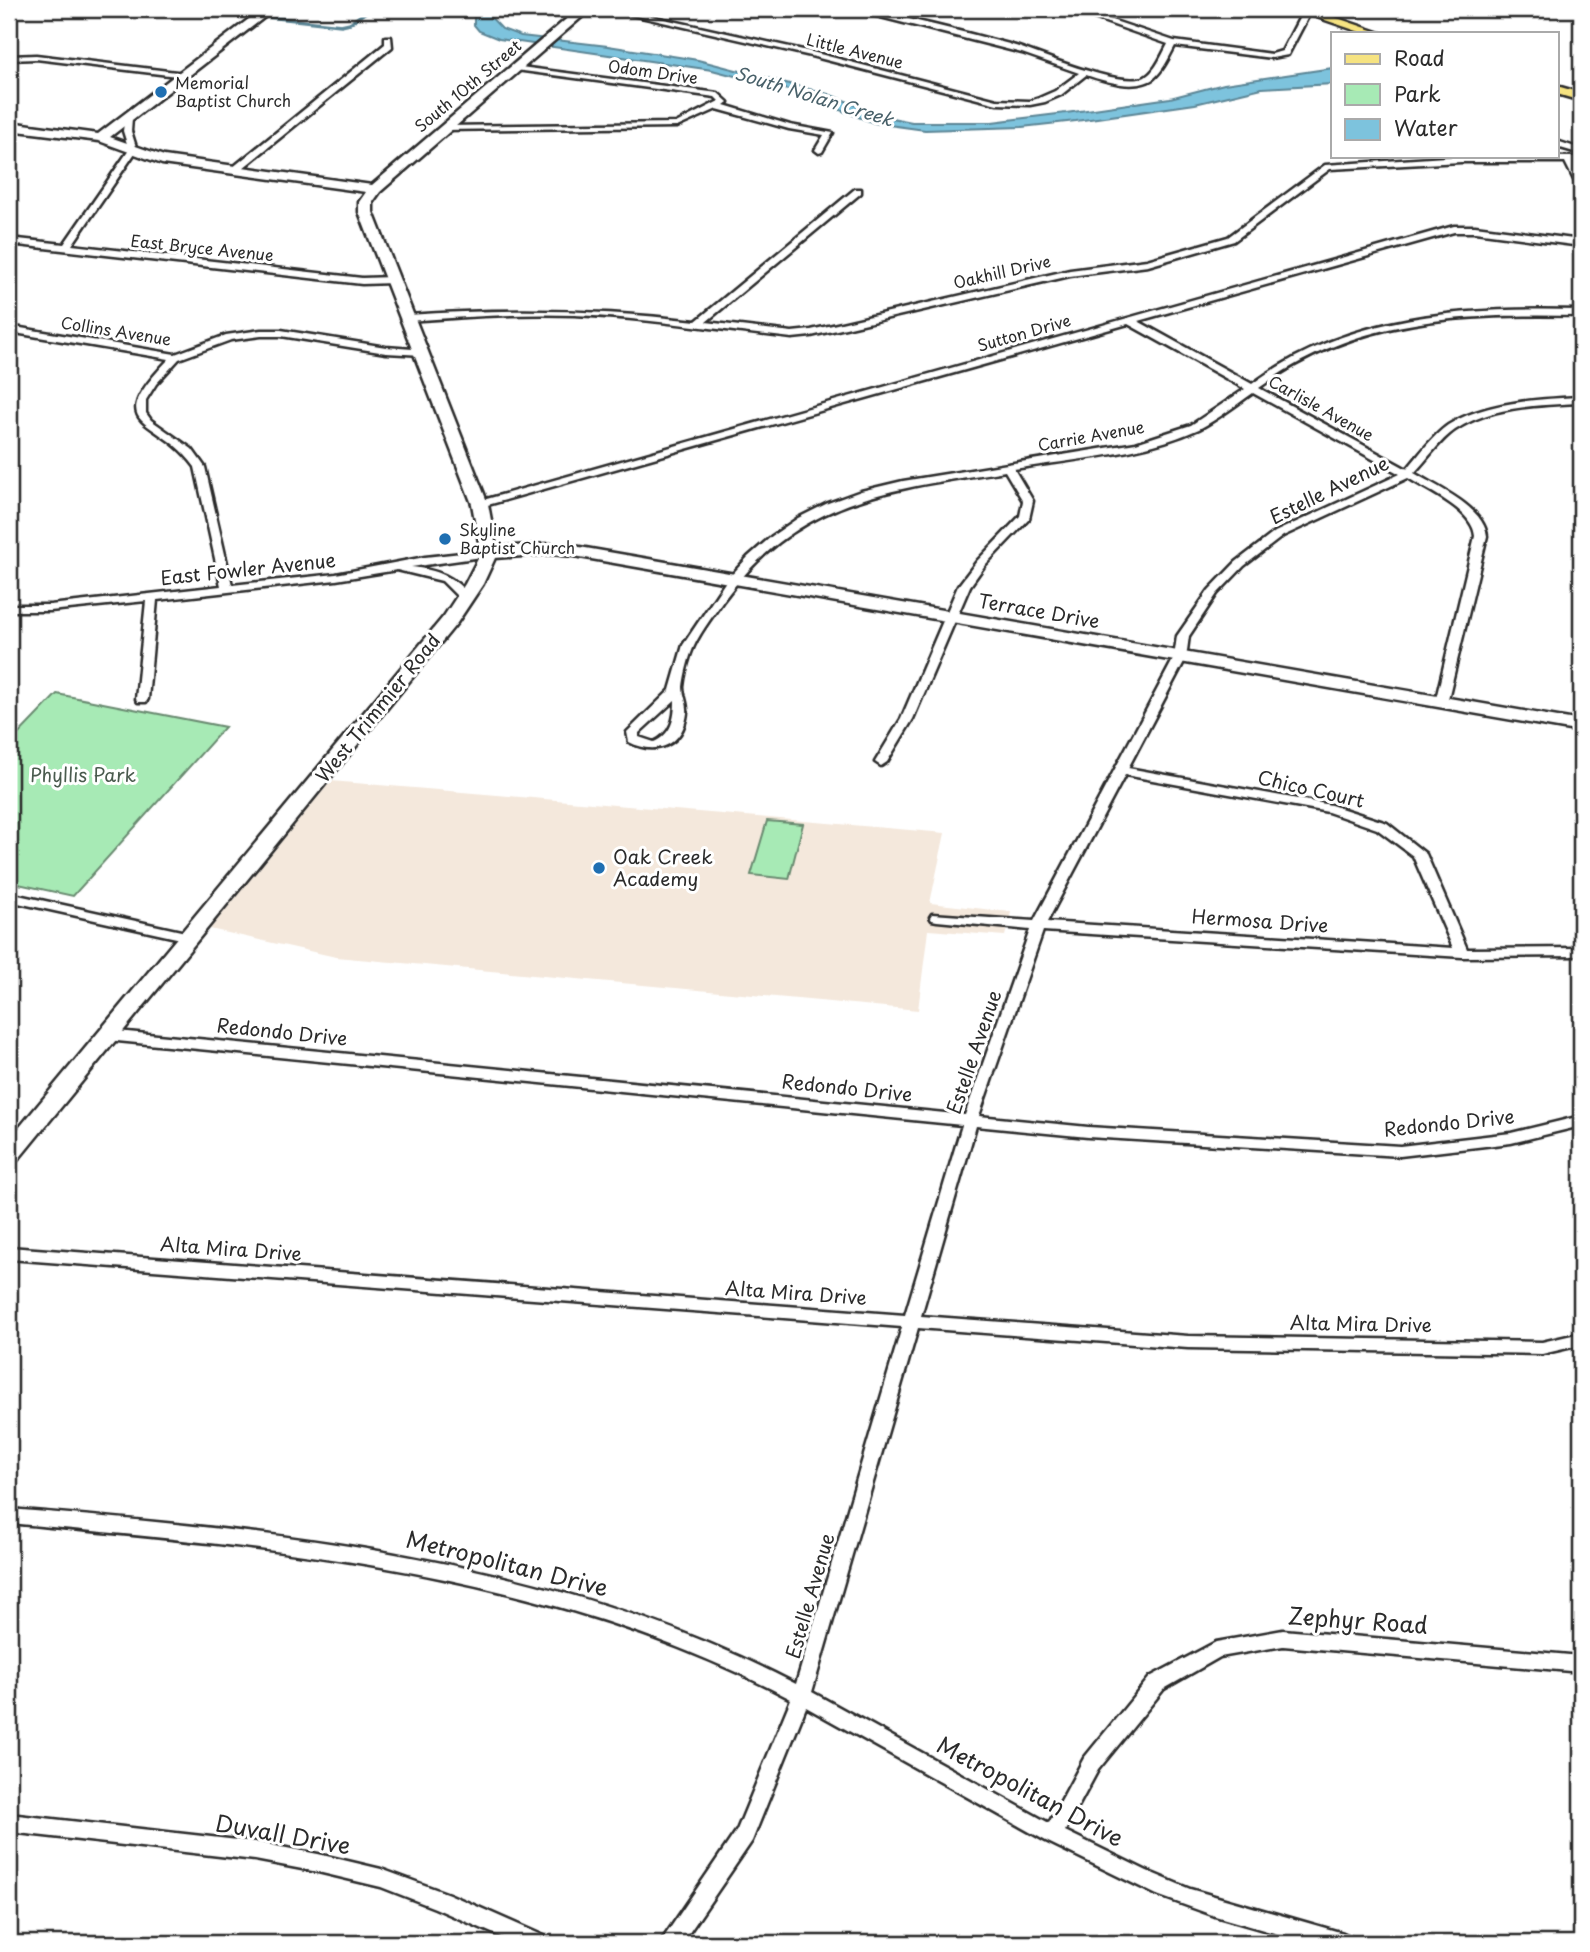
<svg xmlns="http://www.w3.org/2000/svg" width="1590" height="1952" font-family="'Playpen Sans',sans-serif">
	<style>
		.built { fill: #f4e8dc }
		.green { fill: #a7eab5; stroke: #698a70; stroke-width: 2 }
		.water { fill: #7dc3dd; stroke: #5c8696; stroke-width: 2 }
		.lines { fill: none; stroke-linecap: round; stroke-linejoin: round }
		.stream { stroke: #5c8696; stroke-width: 3.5 }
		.street-casing { stroke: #2b2b2b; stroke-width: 5 }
		.secondary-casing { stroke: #2b2b2b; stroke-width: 5 }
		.primary-casing { stroke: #2b2b2b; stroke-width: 5 }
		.street { fill: #fff; fill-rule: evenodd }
		.secondary { fill: #fff; fill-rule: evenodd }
		.primary { fill: #f6e381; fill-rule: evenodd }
		.poi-dot { fill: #1f6fb2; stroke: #fff; stroke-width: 2.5 }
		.labels { text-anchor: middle; stroke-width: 6; stroke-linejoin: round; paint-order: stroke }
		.far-street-label { font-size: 16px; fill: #2b2b2b; stroke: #fff }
		.far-poi-label { font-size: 16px; fill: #2b2b2b; stroke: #fff; text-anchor: start }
		.far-water-label { font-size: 18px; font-style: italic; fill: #486069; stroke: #fff }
		.street-label { font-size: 19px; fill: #2b2b2b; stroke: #fff }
		.park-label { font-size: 19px; fill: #4a5b4e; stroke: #fff }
		.poi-label { font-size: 19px; fill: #2b2b2b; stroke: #fff; text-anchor: start }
		.near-street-label { font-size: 23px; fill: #2b2b2b; stroke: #fff }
	</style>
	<rect width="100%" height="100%" fill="#fff"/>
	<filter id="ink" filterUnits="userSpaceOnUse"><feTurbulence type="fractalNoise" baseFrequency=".0143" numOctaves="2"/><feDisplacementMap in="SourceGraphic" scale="14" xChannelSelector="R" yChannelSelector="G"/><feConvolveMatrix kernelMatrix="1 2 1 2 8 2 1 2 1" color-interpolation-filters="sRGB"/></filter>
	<g filter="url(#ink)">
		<path class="built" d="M331 781 945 833 930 903 1011 912 1005 936 928 930 918 1010 336 957 210 929Z"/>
		<g class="green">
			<path d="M57 694 225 727 73 896 9 882V744Z"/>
			<path d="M767 821 803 824 789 879 751 875Z"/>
		</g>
		<path class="water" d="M464 9H483L502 29 521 36 608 46 698 60 828 94 887 117 912 122H992L1066 113 1170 98 1224 84 1333 68V84L1262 88 1195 104 1076 121 1022 127 925 130 874 123 788 90 712 70 499 39 479 31 474 25V17Z"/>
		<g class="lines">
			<g class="stream">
				<path d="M195 9 249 15"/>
				<path d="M268 17 341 25 350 23 370 9"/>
			</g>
			<defs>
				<g id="street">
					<path d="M606 9H619L812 52 997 100 1030 101 1039 98 1055 91 1079 73 1022 53 849 9H862C912 19 961 31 1009 44 1040 53 1116 87 1143 78 1155 73 1162 55 1168 44L1068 9H1079L1174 41 1272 54 1282 51 1304 9 1311 11 1288 55 1272 58 1175 46C1169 57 1163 71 1153 79 1135 91 1104 81 1086 75L1061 95 1045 102 1030 105 997 104 811 56Z"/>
					<path d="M385 37H391L392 47 238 172H232V168L385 44Z"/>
					<path d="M36 55 185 73 189 75 185 77 36 59 9 60V56Z"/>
					<path d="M513 66 718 93 728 102 724 105 790 125 833 133 822 152 819 153 815 150 824 135 789 129 717 109 677 127 443 130V126H446L676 123 719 101 715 97 516 70H513Z"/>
					<path d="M125 116 132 118 131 131 137 150 72 245 362 278 393 277 398 280 393 283 362 284 9 244V238L64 244 129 150 123 131Z"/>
					<path d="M1557 141 1581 149V154L1557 147Z"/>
					<path d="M1461 156 1581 157V161L1574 162 1581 178V189L1577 186 1565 162H1461L1330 169 1234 241 1148 266 1070 276 811 336 792 338C719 330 647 318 574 315 518 313 463 317 408 321L403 318 408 315C506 308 598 309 696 321L855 189H861V193L706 322 792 332 811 330 1070 270 1147 260 1228 237 1325 165Z"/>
					<path d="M1454 226H1475L1581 240V246L1475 232H1454L1138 321 1252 384C1349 313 1465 307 1581 310V316C1464 314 1357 316 1259 388L1407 469C1419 455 1433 435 1448 425 1484 402 1539 399 1581 397V403C1540 405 1491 406 1455 430 1440 440 1427 460 1414 473 1437 487 1484 507 1487 536L1447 703 1441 707 1435 703 1475 536C1473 510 1428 491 1408 478L1283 536 1244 566 1217 594 1189 636 1186 658 1128 768 1331 805 1387 823 1426 854 1467 949 1581 948V956L1462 957 1043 931 979 1116 1088 1127 1400 1146 1511 1133 1581 1116V1126L1511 1143 1400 1156 1088 1137 976 1126 921 1316 1188 1336 1542 1342 1581 1333V1345L1542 1354 1188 1348 918 1328 812 1692 1049 1823 1084 1758 1150 1677 1216 1642 1283 1630 1581 1656V1672L1283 1646 1220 1657 1164 1689 1098 1770 1065 1831 1147 1871 1190 1889 1343 1933 1350 1936 1353 1943H1309L1215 1916 1157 1895 1046 1841 806 1707 752 1841 682 1943H660L737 1830 791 1699C544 1569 281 1549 9 1523V1509C277 1531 553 1557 796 1684L902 1327 9 1259V1247L905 1315 962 1125 107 1040 100 1035 107 1030 965 1115 1030 930 937 921 932 920 930 917 932 914 1034 921 1174 658 1177 636 1209 590 1236 562 1275 532 1400 474 1253 393C1236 405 1218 419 1199 429 1142 455 1075 459 1014 469L1033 501 1029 519 985 565 970 586 913 719 887 762 881 766 875 762 901 719 958 586 977 561 1020 516 1023 501 1005 471C887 490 799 498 723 601 712 618 696 637 690 656 687 665 684 678 683 687 683 695 688 704 687 713 683 746 656 756 629 742L627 732 670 690 683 645 726 581 748 557 772 536 798 518 828 503 861 491 903 481 1136 443 1191 425 1245 389 1128 324 484 506H476L475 504 476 502ZM675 700C675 718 672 734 654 742L639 737V733ZM1125 775 1328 812 1377 829 1413 856 1453 948 1047 922Z"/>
					<path d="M9 326 175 354 226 335 261 330H281L386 347 426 350V354L423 355 386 353 281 336H261L231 340 179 359 156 384 146 400V413L151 420 192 449 205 467 232 585 336 574 425 557 489 550 495 553 489 556 411 567C437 570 455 576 471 598L465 601 461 600 442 581 397 570 336 580 157 600 148 699 146 702H138L136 699 146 601 50 611H9V605H50L221 586 195 467C157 414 99 432 169 359L9 332Z"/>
					<path d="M9 893 190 933 197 937 190 941 9 901Z"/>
					<path d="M9 1814 255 1842 318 1854 381 1869 449 1894 544 1936 547 1943H515L435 1908 381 1887 318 1872 255 1860 9 1832Z"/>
				</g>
				<path id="secondary" d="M262 9H275L110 137 164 156 372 185 578 9H591L380 192 373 202V212L488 504 496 547 550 544 574 546 1581 721V732L574 556 550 554 495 558 483 584 457 623 17 1161 9 1163V1140L444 616 465 584 481 553 472 504 359 212V202L366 192 162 164 99 141 9 130V122L98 134Z"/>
				<g id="primary">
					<path d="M1293 9H1311L1381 33H1363Z"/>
					<path d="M1557 86 1581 93V101L1557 94Z"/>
				</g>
			</defs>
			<use href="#street" class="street-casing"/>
			<use href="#secondary" class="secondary-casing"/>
			<use href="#primary" class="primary-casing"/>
			<use href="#street" class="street"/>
			<use href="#secondary" class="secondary"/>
			<use href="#primary" class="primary"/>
		</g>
	</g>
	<g class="poi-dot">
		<circle cx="161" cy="92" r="7"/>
		<circle cx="445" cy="539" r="7"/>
		<circle cx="599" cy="868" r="7"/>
	</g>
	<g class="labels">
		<g class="far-street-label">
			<text transform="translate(855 51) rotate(14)" y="6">Little Avenue</text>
			<text transform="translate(653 72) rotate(8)" y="6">Odom Drive</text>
			<text transform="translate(468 86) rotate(-40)" y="6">South 10th Street</text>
			<text transform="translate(202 248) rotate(6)" y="6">East Bryce Avenue</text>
			<text transform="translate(1002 272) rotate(-13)" y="6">Oakhill Drive</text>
			<text transform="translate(116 331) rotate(9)" y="6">Collins Avenue</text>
			<text transform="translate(1024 333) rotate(-16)" y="6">Sutton Drive</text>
			<text transform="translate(1321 408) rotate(29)" y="6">Carlisle Avenue</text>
			<text transform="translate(1091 436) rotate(-10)" y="6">Carrie Avenue</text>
		</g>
		<g class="far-poi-label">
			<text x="175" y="89">Memorial<tspan x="175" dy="18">Baptist Church</tspan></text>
			<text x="459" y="536">Skyline<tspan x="459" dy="18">Baptist Church</tspan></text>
		</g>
		<g class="far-water-label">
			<text transform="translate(814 97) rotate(17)" y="6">South Nolan Creek</text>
		</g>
		<g class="street-label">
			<text transform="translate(1329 490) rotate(-26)" y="7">Estelle Avenue</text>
			<text transform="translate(248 569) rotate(-6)" y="7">East Fowler Avenue</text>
			<text transform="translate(1039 611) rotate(10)" y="7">Terrace Drive</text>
			<text transform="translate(378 708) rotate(-51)" y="7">West Trimmier Road</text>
			<text transform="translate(1311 789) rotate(13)" y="7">Chico Court</text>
			<text transform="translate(1260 921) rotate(4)" y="7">Hermosa Drive</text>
			<text transform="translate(282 1032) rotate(6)" y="7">Redondo Drive</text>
			<text transform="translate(974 1052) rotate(-71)" y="7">Estelle Avenue</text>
			<text transform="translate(847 1088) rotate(6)" y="7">Redondo Drive</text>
			<text transform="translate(1449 1123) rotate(-6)" y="7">Redondo Drive</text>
			<text transform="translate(231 1249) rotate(4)" y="7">Alta Mira Drive</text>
			<text transform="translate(796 1293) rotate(4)" y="7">Alta Mira Drive</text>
			<text transform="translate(1361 1324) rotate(1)" y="7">Alta Mira Drive</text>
			<text transform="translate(810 1596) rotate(-74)" y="7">Estelle Avenue</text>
		</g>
		<g class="park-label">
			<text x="83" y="782">Phyllis Park</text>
		</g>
		<g class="poi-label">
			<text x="613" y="864">Oak Creek<tspan x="613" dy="22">Academy</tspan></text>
		</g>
		<g class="near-street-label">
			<text transform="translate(507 1564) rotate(14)" y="8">Metropolitan Drive</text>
			<text transform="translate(1358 1621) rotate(4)" y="8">Zephyr Road</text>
			<text transform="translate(1030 1792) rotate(28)" y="8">Metropolitan Drive</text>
			<text transform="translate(283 1835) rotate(10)" y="8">Duvall Drive</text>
		</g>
	</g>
	<rect width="1590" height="1952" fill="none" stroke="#fff" stroke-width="35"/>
	<rect x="18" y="18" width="1555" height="1917" fill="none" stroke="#2b2b2b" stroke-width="2.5" filter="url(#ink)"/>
	<rect x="1331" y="32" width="228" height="126" fill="#ffffff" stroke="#aaaaaa" stroke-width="2"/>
	<rect x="1345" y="54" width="35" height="10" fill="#f6e381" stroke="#aaaaaa" stroke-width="2"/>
	<text x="1394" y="66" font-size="21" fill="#2b2b2b">Road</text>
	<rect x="1345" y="84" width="35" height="21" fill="#a7eab5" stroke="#aaaaaa" stroke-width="2"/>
	<text x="1394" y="102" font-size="21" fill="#2b2b2b">Park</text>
	<rect x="1345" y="119" width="35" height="21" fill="#7dc3dd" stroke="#aaaaaa" stroke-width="2"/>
	<text x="1394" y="136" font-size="21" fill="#2b2b2b">Water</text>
</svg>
